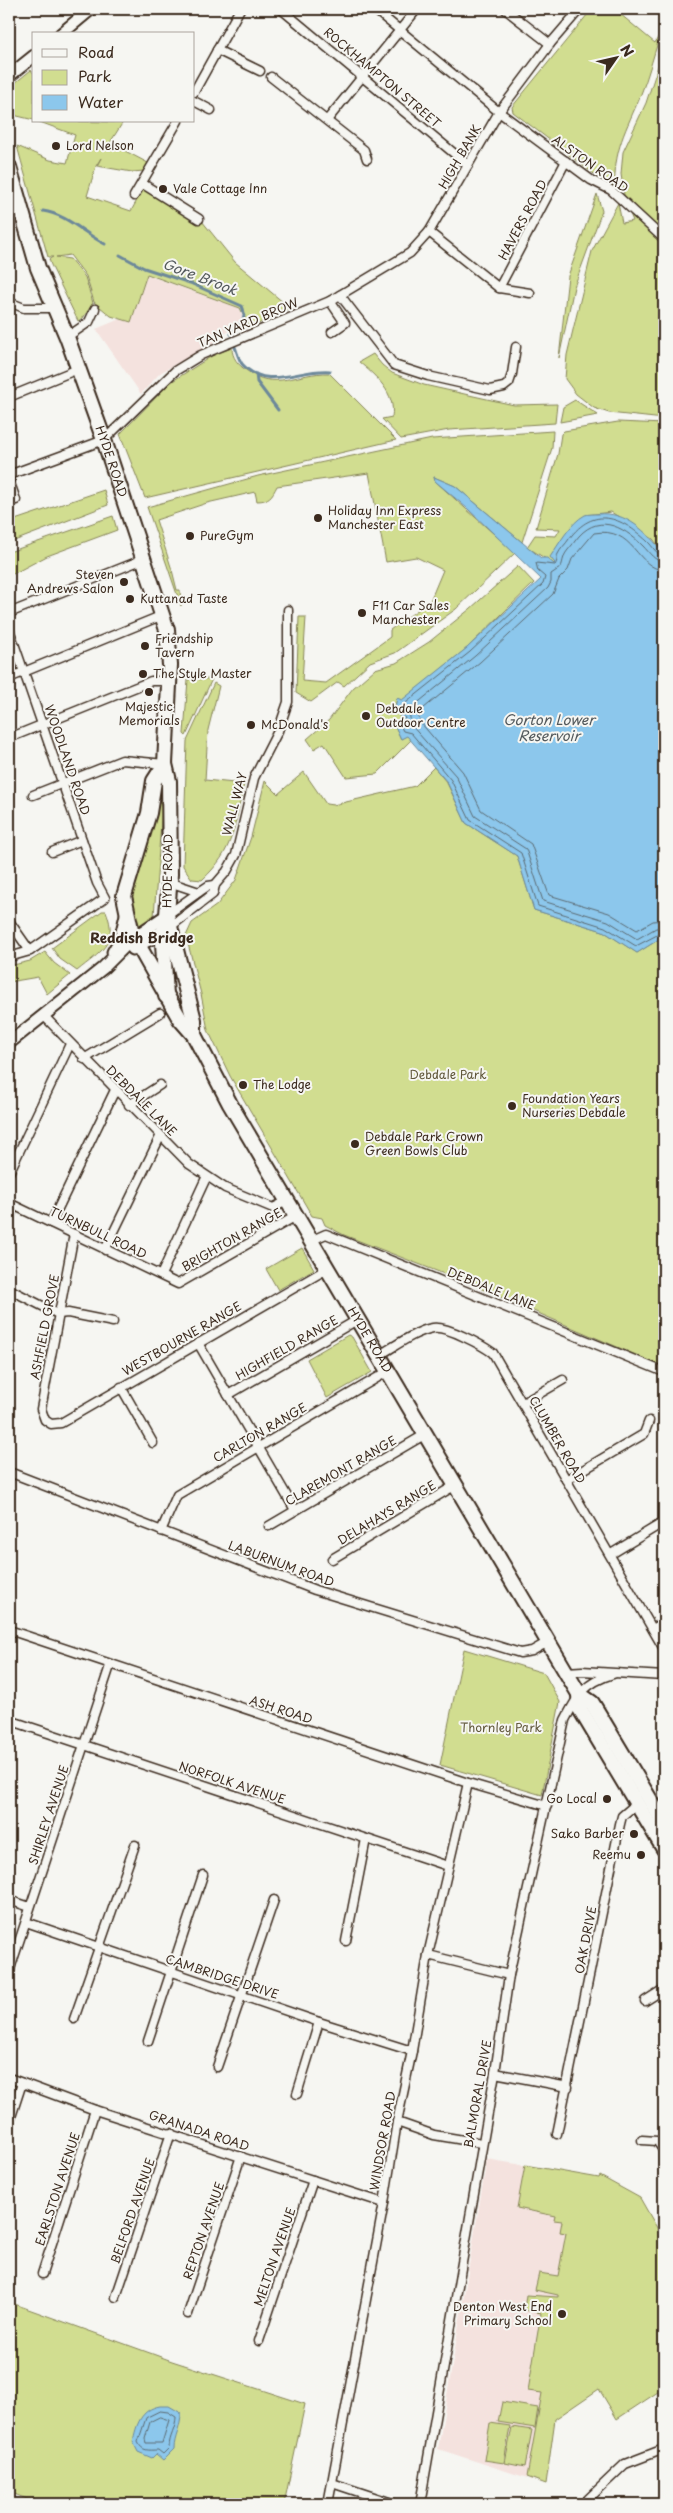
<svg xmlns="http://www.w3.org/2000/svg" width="673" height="2513" font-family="'Playpen Sans',sans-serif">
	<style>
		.built { fill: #f4e2de }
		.green { fill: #d1dd90; stroke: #868457 }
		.water { fill: #8cc7ec; stroke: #6c889a }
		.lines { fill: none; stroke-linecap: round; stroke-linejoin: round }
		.shore { stroke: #5b6970; stroke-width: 1 }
		.stream { stroke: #6c889a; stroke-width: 3 }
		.street-casing { stroke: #3b2a1e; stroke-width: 11 }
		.secondary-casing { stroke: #3b2a1e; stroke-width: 15 }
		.highway-casing { stroke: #3b2a1e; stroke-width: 18 }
		.street { stroke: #f6f6f2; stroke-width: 8 }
		.secondary { stroke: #f6f6f2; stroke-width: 11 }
		.highway { stroke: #f6f6f2; stroke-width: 14 }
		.poi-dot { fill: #3b2a1e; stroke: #f6f6f2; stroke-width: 2 }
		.labels { text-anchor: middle; stroke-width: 4; stroke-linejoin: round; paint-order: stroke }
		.street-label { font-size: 12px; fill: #3b2a1e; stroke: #f6f6f2 }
		.poi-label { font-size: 12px; fill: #3b2a1e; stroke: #f6f6f2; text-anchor: start }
		.park-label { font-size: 12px; fill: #60573a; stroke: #f6f6f2 }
		.water-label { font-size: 14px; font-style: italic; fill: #53595c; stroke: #f6f6f2 }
		.neighbourhood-label { font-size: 14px; font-weight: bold; fill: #3b2a1e; stroke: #f6f6f2 }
	</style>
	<rect width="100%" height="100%" fill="#f6f6f2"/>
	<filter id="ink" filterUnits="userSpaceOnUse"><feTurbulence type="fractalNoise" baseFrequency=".02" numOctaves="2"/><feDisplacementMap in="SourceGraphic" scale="10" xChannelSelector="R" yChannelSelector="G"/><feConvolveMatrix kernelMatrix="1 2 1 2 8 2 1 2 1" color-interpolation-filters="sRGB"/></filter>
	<g filter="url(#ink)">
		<g class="built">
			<path d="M147 275 239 308 243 317 221 338 160 373 141 394 96 329 120 319 131 322Z"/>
			<path d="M487 2159 599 2178 600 2176 640 2198 664 2240V2388L617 2419 599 2389 555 2419 546 2484 438 2449Z"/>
		</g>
		<g class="green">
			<path d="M592 9H614L655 43 664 26V33L659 39C653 57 648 77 641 94 626 131 613 149 615 190L513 112 512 107Z"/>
			<path d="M664 48V114L662 119 664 121V234L624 195 621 174 623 152 646 103Z"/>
			<path d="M31 70 34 74V120L9 114V88Z"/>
			<path d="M37 121 123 122 108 146 112 144 148 163 144 171 132 172 97 166 101 158 96 166 87 196 131 211 144 188 202 221 235 262 290 308 250 328 240 308 147 274 131 322 111 316 94 302 86 276 70 255 56 257 70 259 85 277 93 303 83 318 78 321 51 265 49 259 53 257H48L17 146 50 160 67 163 75 135Z"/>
			<path d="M597 194 602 211 574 287 559 358 568 276Z"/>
			<path d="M618 203 622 223 633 221 628 209 664 243V419L609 413 594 408 576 394 565 379 567 355 592 251Z"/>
			<path d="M232 348C232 357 238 365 246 370 274 392 298 372 329 373L396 440 145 498 120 434 171 382 215 354Z"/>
			<path d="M373 354 382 365 392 373 424 385 514 405 557 404 555 423 449 430 401 439 382 419 392 417C396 393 376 376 359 362Z"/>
			<path d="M575 400 598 415 560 422 563 407Z"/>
			<path d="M618 422 664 424V553L653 539 611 512 586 515 570 529 554 564 527 547 535 535 556 536 560 529 536 528 558 454 561 434 564 431Z"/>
			<path d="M553 431 552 448 522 542 455 486 434 477 435 481 515 553 456 609 395 653 370 662 344 686 338 682 311 702 296 693 299 617H306L302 681 326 683 390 637V630L430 601 443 570 416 557 386 562 369 473 277 486C272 496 269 501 257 501L255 492 207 503 156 520 172 570 177 590H180L181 606 147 507 258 476 432 439Z"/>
			<path d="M104 490 108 505 9 543V522Z"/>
			<path d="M113 516 117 530 47 556 9 576V552Z"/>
			<path d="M518 566 534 583 467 648 402 701 397 698 394 712H398L401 720 394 724 401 739 407 735 411 740 377 774 346 777 324 743 314 749 307 739 329 720 353 688 375 669 396 663 429 642 470 609Z"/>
			<path d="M188 679H212L186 736 184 734Z"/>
			<path d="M214 683 219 686 208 730 205 780 244 784C234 825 235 850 202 880L192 879 183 866 187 741Z"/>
			<path d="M434 767 447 783 466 823 517 856 534 910 603 931 637 953 661 938 664 940V1367L475 1286 344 1235 325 1225 322 1218 312 1216 230 1076 208 1030 201 994 186 936 192 923 217 905 236 880 251 837 265 781 278 794 304 772 326 804 333 805 415 786Z"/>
			<path d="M161 781 164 782 154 916 140 926 135 914 131 889Z"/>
			<path d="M102 911H106C119 944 100 952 77 971L60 959 52 948Z"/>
			<path d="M45 952 54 963 70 975 47 994 38 977 9 982V966L30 961Z"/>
			<path d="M302 1248 314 1269 278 1290 266 1269Z"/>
			<path d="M348 1335 352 1337 372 1372 327 1398 307 1359Z"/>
			<path d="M464 1649 544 1673 560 1702 542 1795 440 1765Z"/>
			<path d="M525 2165 599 2178 600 2176 640 2198 664 2240V2388L617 2419 599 2389 555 2419 546 2484 527 2477 542 2393 528 2391 541 2313 524 2310 526 2295 558 2297V2295L535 2290 539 2273 558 2276 566 2233 560 2232 562 2221 554 2220 555 2216 517 2208Z"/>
			<path d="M9 2302 172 2361 305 2404 284 2504H40L9 2492Z"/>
			<path d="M502 2402 538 2408 535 2428 498 2422Z"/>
			<path d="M490 2423 510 2426 504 2463 484 2460Z"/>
			<path d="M512 2427 532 2430 525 2467 505 2463Z"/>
		</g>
		<g class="water">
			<path d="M434 477 455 486 541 558H547L554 564 555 563 550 557C559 544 570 523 585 515 588 514 594 514 597 514 627 511 646 532 664 553V940L661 938 637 953 603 931 534 910 517 856 466 823 447 782 407 736 401 739 394 724 401 720 398 712H394L397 698 402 700 467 648 541 579 468 509 435 481Z"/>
			<path d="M160 2406H169L181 2413C181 2428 174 2437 174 2449L163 2460 156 2454 152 2458 138 2452 133 2442C136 2425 141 2409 160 2406Z"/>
		</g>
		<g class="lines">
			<g class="shore">
				<path d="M664 556C656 555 653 546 647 541 621 517 594 505 569 539 566 544 560 549 558 554 556 558 558 561 555 565L536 563 538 571 545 577 543 584 470 652 402 706 405 720 401 727 403 731 411 733 451 780 470 820 521 853 538 906 605 927 636 946 659 934H664"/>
				<path d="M664 562C654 561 650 553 643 546 622 525 596 512 575 541 572 546 565 552 564 557 562 562 563 564 560 568L551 574V582L548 588 475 656 409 710 411 725 456 776 475 816 526 849 543 901 608 921 637 939 656 928H664"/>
				<path d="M664 570C636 569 635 526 594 533L572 559 568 570 559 579 553 594 480 662 418 713 420 722 463 772 481 810 531 844 549 895 609 913 637 930 653 921 664 920"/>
				<path d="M160 2411 168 2412 176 2417C176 2429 169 2436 169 2448L163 2454 158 2450C149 2450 142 2452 138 2442L146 2418Z"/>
				<path d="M160 2417 169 2420 162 2443H146L145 2439 150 2422Z"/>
			</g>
			<g class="stream">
				<path d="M43 211C66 214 85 234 105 244"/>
				<path d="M120 255 144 268 190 283 242 306C248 319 240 325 231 334"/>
				<path d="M235 347C237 352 239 361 243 365 267 391 301 368 330 371"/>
				<path d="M256 374 257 382 278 410"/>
			</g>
			<defs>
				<g id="street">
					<path d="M281 9 468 165"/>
					<path d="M374 9 499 112 591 180 611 190 664 239"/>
					<path d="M505 9 550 44"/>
					<path d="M217 50 260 71"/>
					<path d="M271 77 364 150 367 159"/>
					<path d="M194 92 240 9"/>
					<path d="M194 101 211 110"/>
					<path d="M328 119 417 9"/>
					<path d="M143 184 199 219"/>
					<path d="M134 196 178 121"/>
					<path d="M429 232 499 288 530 293"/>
					<path d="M499 288 566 161"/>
					<path d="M340 295 394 365 428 376 490 390 504 387 509 383 512 374 516 347"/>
					<path d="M330 301 345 323 332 332"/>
					<path d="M9 302 24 308H54"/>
					<path d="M67 337 89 322 95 309"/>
					<path d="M9 397 78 369"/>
					<path d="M9 475 104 440 175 371 201 355 330 301 410 253 429 232 499 112 550 44 580 9"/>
					<path d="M9 480 16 500"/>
					<path d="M9 613 144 559"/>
					<path d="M9 629 97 883 105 898 30 951 9 957"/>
					<path d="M9 678 163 615"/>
					<path d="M9 738 151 681H169"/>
					<path d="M33 795 122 760 165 764"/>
					<path d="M52 852 82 840"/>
					<path d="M171 876 175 884 199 892 208 886 215 885"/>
					<path d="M167 915 199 892"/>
					<path d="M9 921 30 951"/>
					<path d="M170 927 213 894 215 885 227 871 236 855 254 778 278 731 288 702V610"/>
					<path d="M43 1015 189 1164 225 1188 273 1208 287 1201"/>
					<path d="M84 1059 160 1013"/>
					<path d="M129 1105 160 1085"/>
					<path d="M9 1173 70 1044"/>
					<path d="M9 1203 178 1284 296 1216"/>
					<path d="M51 1223 115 1090"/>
					<path d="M9 1229 12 1205"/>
					<path d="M74 1234 41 1409 45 1420 51 1424 61 1423 327 1269"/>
					<path d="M310 1241 326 1234 664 1372"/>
					<path d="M105 1250 160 1137"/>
					<path d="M161 1275 206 1178"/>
					<path d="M9 1289 58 1314 68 1313 113 1322"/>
					<path d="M198 1343 295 1510"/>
					<path d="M378 1356C394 1347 415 1331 433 1328 447 1326 482 1345 493 1353L664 1649"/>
					<path d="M121 1387 153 1443"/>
					<path d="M228 1395 357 1320"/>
					<path d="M523 1403 563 1380"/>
					<path d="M9 1472 315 1590 520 1653 532 1651 548 1642"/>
					<path d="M566 1480 644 1434 649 1421"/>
					<path d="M269 1526 424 1435"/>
					<path d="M161 1531 177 1495 387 1372"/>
					<path d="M611 1554 664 1522"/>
					<path d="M332 1559 454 1486"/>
					<path d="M653 1629 664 1622"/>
					<path d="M9 1630 468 1783 547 1806"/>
					<path d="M566 1672 582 1671 664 1676"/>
					<path d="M9 1720 448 1866"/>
					<path d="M9 1900 30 1907"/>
					<path d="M26 1922 319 2022 412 2051"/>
					<path d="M346 1941 366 1839"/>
					<path d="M428 1955 509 1975"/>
					<path d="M9 1972 110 1666"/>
					<path d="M645 2001 664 1989"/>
					<path d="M74 2019 135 1845"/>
					<path d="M148 2041 203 1875"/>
					<path d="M217 2067 274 1900"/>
					<path d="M495 2073 568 2087"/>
					<path d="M9 2078 95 2110 384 2203"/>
					<path d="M297 2094 319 2022"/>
					<path d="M397 2122 434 2135 481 2143"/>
					<path d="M9 2123 22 2083"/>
					<path d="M557 2134 620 1824 622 1816 636 1804"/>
					<path d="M642 2140 657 2141 664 2151"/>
					<path d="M42 2274 95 2110"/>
					<path d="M116 2297 171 2133"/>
					<path d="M188 2314 241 2156"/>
					<path d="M259 2341 313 2180"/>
					<path d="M332 2483 395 2504"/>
					<path d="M328 2504 384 2203 397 2122 412 2051 428 1955 468 1783"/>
					<path d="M420 2504 495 2073 509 1975 565 1720C578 1695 584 1683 613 1674"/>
					<path d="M583 2504 625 2464 664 2449"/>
				</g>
				<g id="secondary">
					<path d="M61 34 91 9"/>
					<path d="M9 76 34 56"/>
					<path d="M133 949 170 927"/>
					<path d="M113 952 120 940 126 915"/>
					<path d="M9 1043 103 968 133 938 167 915"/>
				</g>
				<g id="highway">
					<path id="s1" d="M9 167 38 268 67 337 104 440 167 630 170 665 165 764 169 781 170 874 167 915 194 1020V1035"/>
					<path id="s2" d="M165 764 154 781 149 813 124 896 132 934 180 1019 194 1035 230 1104 579 1694 592 1703 664 1823"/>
					<path d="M166 920 163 943 166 996"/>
					<path d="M579 1694 580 1709 664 1849"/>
				</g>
			</defs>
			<use href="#street" class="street-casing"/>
			<use href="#secondary" class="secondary-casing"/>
			<use href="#highway" class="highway-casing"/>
			<use href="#street" class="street"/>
			<use href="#secondary" class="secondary"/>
			<use href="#highway" class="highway"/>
		</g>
	</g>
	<g class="poi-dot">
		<circle cx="56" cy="146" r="5"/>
		<circle cx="163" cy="189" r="5"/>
		<circle cx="318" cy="518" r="5"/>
		<circle cx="190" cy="536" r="5"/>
		<circle cx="124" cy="582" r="5"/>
		<circle cx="130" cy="599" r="5"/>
		<circle cx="362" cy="613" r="5"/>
		<circle cx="145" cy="646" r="5"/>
		<circle cx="143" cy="674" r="5"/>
		<circle cx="149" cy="692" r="5"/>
		<circle cx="366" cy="716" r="5"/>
		<circle cx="251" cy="725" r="5"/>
		<circle cx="243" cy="1085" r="5"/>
		<circle cx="512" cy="1106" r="5"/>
		<circle cx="355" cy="1144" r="5"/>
		<circle cx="607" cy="1799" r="5"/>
		<circle cx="634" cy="1834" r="5"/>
		<circle cx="641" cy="1855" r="5"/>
		<circle cx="562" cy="2314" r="5"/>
	</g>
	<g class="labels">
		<g class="street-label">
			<text transform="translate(382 78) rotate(40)" y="4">ROCKHAMPTON STREET</text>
			<text transform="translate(460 157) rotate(-60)" y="4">HIGH BANK</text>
			<text transform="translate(590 164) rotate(35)" y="4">ALSTON ROAD</text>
			<text transform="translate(523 220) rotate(-62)" y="4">HAVERS ROAD</text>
			<text transform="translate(248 323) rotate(-23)" y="4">TAN YARD BROW</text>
			<text dy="4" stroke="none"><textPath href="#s1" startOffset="312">HYDE ROAD</textPath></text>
			<text transform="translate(67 760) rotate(71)" y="4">WOODLAND ROAD</text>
			<text transform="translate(235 804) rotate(-75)" y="4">WALL WAY</text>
			<text transform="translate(168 871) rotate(-89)" y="4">HYDE ROAD</text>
			<text transform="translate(141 1101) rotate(45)" y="4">DEBDALE LANE</text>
			<text transform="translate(98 1233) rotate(25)" y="4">TURNBULL ROAD</text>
			<text transform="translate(232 1240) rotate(-30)" y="4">BRIGHTON RANGE</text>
			<text transform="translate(491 1289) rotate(22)" y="4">DEBDALE LANE</text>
			<text transform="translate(45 1327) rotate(-79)" y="4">ASHFIELD GROVE</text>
			<text transform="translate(182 1339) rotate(-30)" y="4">WESTBOURNE RANGE</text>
			<text dy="4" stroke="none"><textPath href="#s2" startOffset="649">HYDE ROAD</textPath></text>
			<text transform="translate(287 1348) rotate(-30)" y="4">HIGHFIELD RANGE</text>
			<text transform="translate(260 1433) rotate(-30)" y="4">CARLTON RANGE</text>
			<text transform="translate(557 1440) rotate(60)" y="4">CLUMBER ROAD</text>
			<text transform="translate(341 1471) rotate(-30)" y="4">CLAREMONT RANGE</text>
			<text transform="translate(387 1513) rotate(-31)" y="4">DELAHAYS RANGE</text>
			<text transform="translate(281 1564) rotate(20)" y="4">LABURNUM ROAD</text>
			<text transform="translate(281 1710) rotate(18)" y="4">ASH ROAD</text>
			<text transform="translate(232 1783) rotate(18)" y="4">NORFOLK AVENUE</text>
			<text transform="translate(49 1815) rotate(-72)" y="4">SHIRLEY AVENUE</text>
			<text transform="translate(586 1940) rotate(-79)" y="4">OAK DRIVE</text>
			<text transform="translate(222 1977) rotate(18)" y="4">CAMBRIDGE DRIVE</text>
			<text transform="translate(478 2094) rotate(-80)" y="4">BALMORAL DRIVE</text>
			<text transform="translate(199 2131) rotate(18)" y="4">GRANADA ROAD</text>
			<text transform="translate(383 2141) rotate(-80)" y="4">WINDSOR ROAD</text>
			<text transform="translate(58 2189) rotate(-72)" y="4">EARLSTON AVENUE</text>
			<text transform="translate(133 2211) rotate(-71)" y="4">BELFORD AVENUE</text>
			<text transform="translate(204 2231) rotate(-71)" y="4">REPTON AVENUE</text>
			<text transform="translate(275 2257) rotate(-71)" y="4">MELTON AVENUE</text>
		</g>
		<g class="poi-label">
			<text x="66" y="150">Lord Nelson</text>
			<text x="173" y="193">Vale Cottage Inn</text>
			<text x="328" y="515">Holiday Inn Express<tspan x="328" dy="14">Manchester East</tspan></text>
			<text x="200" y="540">PureGym</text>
			<text x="114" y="579" text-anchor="end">Steven<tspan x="114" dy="14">Andrews Salon</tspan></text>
			<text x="140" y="603">Kuttanad Taste</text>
			<text x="372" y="610">F11 Car Sales<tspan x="372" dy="14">Manchester</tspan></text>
			<text x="155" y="643">Friendship<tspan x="155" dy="14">Tavern</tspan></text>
			<text x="153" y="678">The Style Master</text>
			<text x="149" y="711" text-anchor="middle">Majestic<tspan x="149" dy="14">Memorials</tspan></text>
			<text x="376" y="713">Debdale<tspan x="376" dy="14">Outdoor Centre</tspan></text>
			<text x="261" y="729">McDonald's</text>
			<text x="253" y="1089">The Lodge</text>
			<text x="522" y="1103">Foundation Years<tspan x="522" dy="14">Nurseries Debdale</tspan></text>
			<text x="365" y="1141">Debdale Park Crown<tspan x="365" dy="14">Green Bowls Club</tspan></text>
			<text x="597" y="1803" text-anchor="end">Go Local</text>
			<text x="624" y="1838" text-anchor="end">Sako Barber</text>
			<text x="631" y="1859" text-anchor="end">Reemu</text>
			<text x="552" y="2311" text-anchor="end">Denton West End<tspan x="552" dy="14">Primary School</tspan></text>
		</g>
		<g class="park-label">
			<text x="448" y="1079">Debdale Park</text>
			<text x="501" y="1732">Thornley Park</text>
		</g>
		<g class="water-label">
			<text transform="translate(200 277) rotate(21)" y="5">Gore Brook</text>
			<text x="549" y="725">Gorton Lower<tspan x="549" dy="16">Reservoir</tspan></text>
		</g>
		<g class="neighbourhood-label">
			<text x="142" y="943">Reddish Bridge</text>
		</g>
	</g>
	<rect width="673" height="2513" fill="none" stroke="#f6f6f2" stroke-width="30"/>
	<rect x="15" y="15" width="643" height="2483" fill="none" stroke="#3b2a1e" stroke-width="2" filter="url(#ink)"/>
	<rect x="32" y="32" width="162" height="90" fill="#f6f6f2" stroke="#aba49d"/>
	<rect x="42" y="49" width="25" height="8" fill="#f6f6f2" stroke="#aba49d"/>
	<text x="78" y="58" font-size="15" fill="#3b2a1e">Road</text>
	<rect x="42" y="70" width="25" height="15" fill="#d1dd90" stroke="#aba49d"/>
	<text x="78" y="82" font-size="15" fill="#3b2a1e">Park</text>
	<rect x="42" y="95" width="25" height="15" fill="#8cc7ec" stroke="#aba49d"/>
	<text x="78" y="108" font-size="15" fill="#3b2a1e">Water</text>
	<g transform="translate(616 58) rotate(56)" stroke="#f6f6f2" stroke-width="4" paint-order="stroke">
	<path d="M0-4L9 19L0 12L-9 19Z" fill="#3b2a1e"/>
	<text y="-8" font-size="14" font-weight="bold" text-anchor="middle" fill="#3b2a1e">N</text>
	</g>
</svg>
